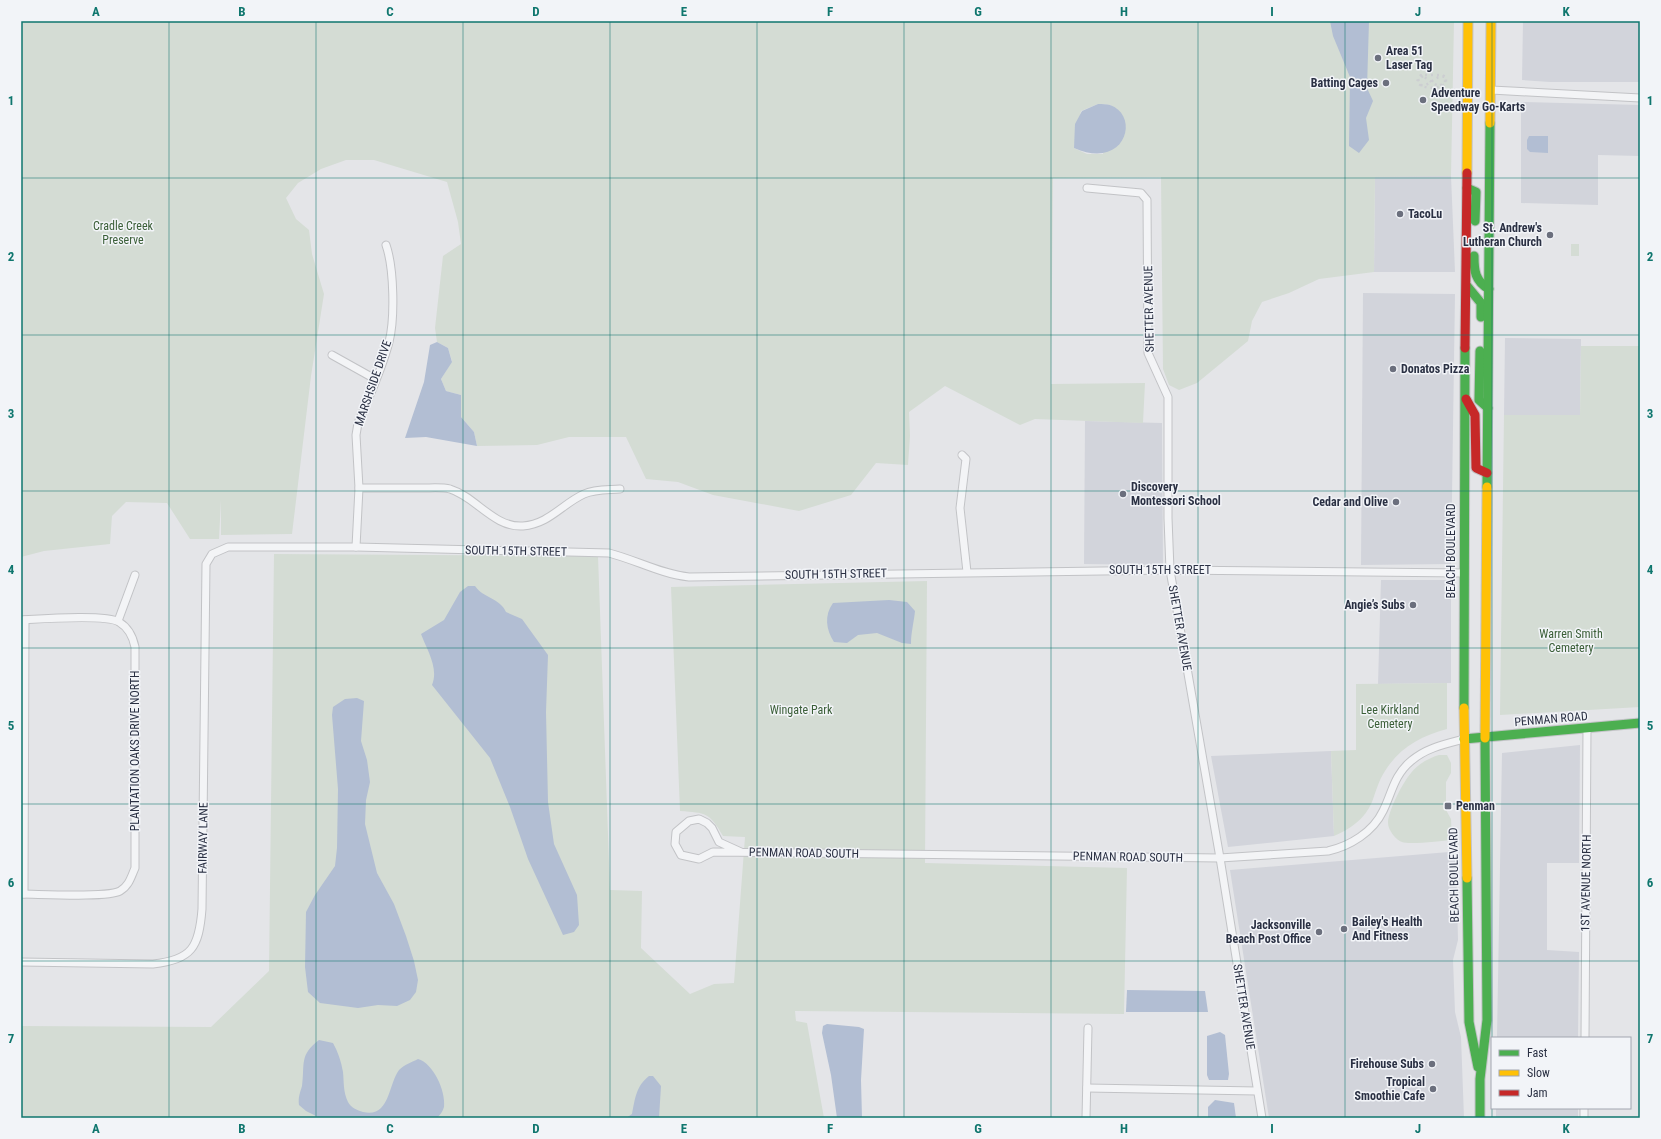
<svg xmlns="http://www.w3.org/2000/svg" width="1661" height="1139" font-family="'Roboto Condensed',sans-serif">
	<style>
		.built { fill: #d2d4db }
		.green { fill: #d4dcd4; fill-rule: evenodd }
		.water { fill: #b2bed3 }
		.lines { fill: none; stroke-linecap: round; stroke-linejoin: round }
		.street-casing { stroke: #c2c3c6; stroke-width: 9 }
		.fast-casing { stroke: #c2c3c6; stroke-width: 11 }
		.slow-casing { stroke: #c2c3c6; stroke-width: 11 }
		.jam-casing { stroke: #c2c3c6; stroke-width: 11 }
		.street { stroke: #f3f4f6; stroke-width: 7 }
		.fast { stroke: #4caf50; stroke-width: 9 }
		.slow { stroke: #ffc107; stroke-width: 9 }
		.jam { stroke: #c62828; stroke-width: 9 }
		.rail { stroke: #ccced1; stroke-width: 2.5; stroke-dasharray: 2 4; stroke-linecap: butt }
		.grid { fill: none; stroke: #0f766e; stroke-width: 1; stroke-opacity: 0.55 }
		.poi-dot { fill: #6b6f7d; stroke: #f2f4f8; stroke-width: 1.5 }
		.labels { text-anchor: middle; stroke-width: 3; stroke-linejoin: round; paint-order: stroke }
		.poi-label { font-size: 12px; font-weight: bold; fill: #2a3043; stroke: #f2f4f8; text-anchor: start }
		.park-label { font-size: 12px; fill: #3a5e37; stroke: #f2f4f8 }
		.street-label { font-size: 12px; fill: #2a3043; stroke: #f2f4f8 }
		.neatline { fill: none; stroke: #0f766e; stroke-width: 1.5 }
		.grid-label { font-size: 13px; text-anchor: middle; font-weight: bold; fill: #0f766e }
	</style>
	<rect width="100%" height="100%" fill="#e4e5e8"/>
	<g class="built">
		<path d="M1523 21H1640V82H1550L1522 80Z"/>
		<path d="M1521 102 1640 105V156L1598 155V205L1521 203Z"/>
		<path d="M1375 176H1451L1455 272H1374Z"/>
		<path d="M1363 293 1455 294 1451 564 1361 565Z"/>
		<path d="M1505 338 1581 339 1580 415H1504Z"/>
		<path d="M1085 421 1162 423 1163 565 1084 564Z"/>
		<path d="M1381 580H1451V683L1378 684Z"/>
		<path d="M1580 745 1579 863H1547V950L1579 952 1578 1038H1497L1502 753Z"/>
		<path d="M1331 751 1334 836 1228 847 1211 756Z"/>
		<path d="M1449 852 1456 859 1458 940 1453 960 1455 1012 1461 1037 1464 1118H1269L1230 870Z"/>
		<rect x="1496" y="1108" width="82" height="10"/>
	</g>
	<g class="green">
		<path d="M21 21H1454L1451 176 1375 177 1374 272 1319 279 1289 293 1262 302 1252 321 1248 341 1197 383 1179 390 1169 385 1163 369 1161 177 1053 178 1051 384 1145 383 1143 423 1035 419 1020 425 945 386 909 412 910 436 908 465 876 463 851 495 799 511 713 495 678 482 646 479 626 437H569L537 445 477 446 474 432 461 417V395L446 391 441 379 452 361 448 348 437 342 435 328 443 256 461 244 458 222 447 182 374 160H346L321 169 298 183 286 198 296 219 309 230 312 254 324 294 311 376 292 534 221 535V500L219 539H190L167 503 126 502 112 516 110 544 44 551 21 557ZM1098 104 1111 105 1103 154H1087L1074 148 1081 111Z"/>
		<rect x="1571" y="244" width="8" height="12"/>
		<path d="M1581 346H1640V707L1500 715 1504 415H1580Z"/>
		<path d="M274 554 598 556 610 890 642 891 641 948 690 994 714 984 734 983 745 837 723 836C709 812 706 813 680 811L671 587 927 581 925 863 1127 868 1124 1014 795 1011 796 1021 807 1023 824 1118H21V1026L211 1027 269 971Z"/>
		<path d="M1447 683V729C1421 736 1400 747 1385 771 1379 780 1376 791 1372 802 1365 819 1350 829 1334 836L1331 751 1356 750V684Z"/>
		<path d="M1439 755H1447L1451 763V773L1446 782V810L1451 819 1452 840C1442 841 1409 845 1402 842 1396 840 1388 830 1388 823 1388 811 1403 782 1411 773 1418 764 1429 758 1439 755Z"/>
	</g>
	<g class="water">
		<path d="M1330 21H1369L1367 88 1373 101 1366 118 1369 140 1359 153 1349 146 1350 77 1333 36Z"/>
		<path d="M1098 104C1102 104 1107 104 1110 105 1141 116 1125 171 1074 148L1075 124 1082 111Z"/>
		<path d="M1529 136H1548V153L1530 152 1527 149V140Z"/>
		<path d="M437 342 448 348 452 362 441 379 446 391 461 395V417L474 432 477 446 426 437 405 438 424 382 430 345Z"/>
		<path d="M468 586H475C483 598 500 598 506 612L522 619 548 655 546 712 548 802 554 844 577 895 579 925 574 932 563 935 528 859 510 807 490 758 432 685C439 668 427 650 421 634L444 620 460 592Z"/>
		<path d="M889 600 907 602 915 611C914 622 911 632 911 644L902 643 877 633 858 635 847 643 834 642C826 630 824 615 833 603Z"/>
		<path d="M357 698 364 701 361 741 367 760 370 782 366 800 365 824 377 873 394 904 406 936 414 961 418 980 416 992 410 1000 397 1006 378 1005 358 1008 320 1003 308 992 305 967 306 912 315 895 335 866 337 848 338 789 332 715 333 707 345 699Z"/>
		<path d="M1127 990 1205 991 1208 1012H1126Z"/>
		<path d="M827 1024 859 1027 864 1029 861 1080 862 1118H837L831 1075 822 1033 823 1026Z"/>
		<path d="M1220 1032 1225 1035 1229 1074 1228 1080H1209L1207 1075V1036Z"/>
		<path d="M319 1040 333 1043C338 1052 341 1061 343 1072 344 1082 343 1092 348 1102 351 1108 357 1110 363 1112 390 1118 388 1085 399 1070 404 1065 412 1062 418 1059 433 1063 446 1091 444 1107 443 1111 440 1115 437 1118H320L306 1111 299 1105C298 1097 300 1093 302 1086 305 1064 299 1055 319 1040Z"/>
		<path d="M649 1076H653L661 1086 659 1118H626L632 1114C635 1099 636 1086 649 1076Z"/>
		<path d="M1215 1100 1234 1103 1236 1118H1208V1107Z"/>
	</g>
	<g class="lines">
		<defs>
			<g id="street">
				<path d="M1491 90 1640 98"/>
				<path d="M1087 188 1141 193 1147 200 1148 353 1168 397V518L1170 570 1220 858 1262 1118"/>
				<path d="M332 355 375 379"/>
				<path d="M962 455 966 459 960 508 967 572"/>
				<path d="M359 488C380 488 402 488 423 488 431 488 442 487 450 489 476 497 494 528 523 526 549 524 562 504 584 494 595 489 608 490 620 489"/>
				<path d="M356 547 359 488 356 435 358 423C369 397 382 370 389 342 395 318 394 268 386 245"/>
				<path d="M21 620C40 619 106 614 119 622 129 628 133 637 135 647V868C131 877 129 886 120 891 108 898 39 894 21 894"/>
				<path d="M118 621 135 575"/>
				<path d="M741 852 719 842 712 828 707 823 699 819 689 821 676 832 675 844 681 855 699 859 713 852 1220 858 1328 851C1350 846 1373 832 1383 811 1392 793 1394 775 1411 761 1426 748 1445 744 1464 739"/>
				<path d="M24 894 25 620"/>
				<path d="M21 962 153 964C192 960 199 947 202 909L206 564 212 554 228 547H356L609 553C636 560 661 574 689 577L1170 570 1463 573"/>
				<path d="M1585 1038 1587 728"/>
				<path d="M1087 1088 1257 1091"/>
				<path d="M1086 1118 1088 1028"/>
				<path d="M1584 1118V1108"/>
			</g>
			<g id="fast">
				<path d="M1467 188 1476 192 1475 221"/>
				<path d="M1474 256C1474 271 1475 281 1489 289"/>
				<path d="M1467 286 1481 303V317"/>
				<path d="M1480 351 1479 400 1488 408"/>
				<path d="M1487 487 1490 123"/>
				<path d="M1464 708 1465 348"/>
				<path d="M1464 739 1640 723"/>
				<path d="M1467 878 1469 1022 1478 1067"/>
				<path d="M1480 1118V1079L1487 1020 1485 738"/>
			</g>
			<g id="slow">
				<path d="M1490 123 1491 21"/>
				<path d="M1467 173 1468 21"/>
				<path d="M1464 708 1467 878"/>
				<path d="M1485 738 1487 487"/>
			</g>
			<g id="jam">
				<path d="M1465 348 1467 173"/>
				<path d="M1466 399 1475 415 1476 468 1487 473"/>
			</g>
		</defs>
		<use href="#street" class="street-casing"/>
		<use href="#fast" class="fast-casing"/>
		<use href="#slow" class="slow-casing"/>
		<use href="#jam" class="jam-casing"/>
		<use href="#street" class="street"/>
		<use href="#fast" class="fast"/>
		<use href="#slow" class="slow"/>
		<use href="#jam" class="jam"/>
		<path class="rail" d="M1425 75H1442L1446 77V83C1441 89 1422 90 1417 82L1419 77 1421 75 1438 86 1445 83V77C1435 74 1430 87 1421 85L1418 79 1425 75"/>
	</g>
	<path class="grid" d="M169 21V1118M316 21V1118M463 21V1118M610 21V1118M757 21V1118M904 21V1118M1051 21V1118M1198 21V1118M1345 21V1118M1492 21V1038M21 178H1640M21 335H1640M21 491H1640M21 648H1640M21 804H1640M21 961H1640M1492 1038V1108M1492 1108V1118"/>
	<g class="poi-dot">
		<circle cx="1378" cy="58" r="4"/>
		<circle cx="1386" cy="83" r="4"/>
		<circle cx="1423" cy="100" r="4"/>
		<circle cx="1400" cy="214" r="4"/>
		<circle cx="1550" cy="235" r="4"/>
		<circle cx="1393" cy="369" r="4"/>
		<circle cx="1123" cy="494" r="4"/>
		<circle cx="1396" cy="502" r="4"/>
		<circle cx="1413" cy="605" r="4"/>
		<rect x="1444" y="802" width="8" height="8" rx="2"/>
		<circle cx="1344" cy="929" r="4"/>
		<circle cx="1319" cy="932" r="4"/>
		<circle cx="1432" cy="1064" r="4"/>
		<circle cx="1433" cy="1089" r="4"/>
	</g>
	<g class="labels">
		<g class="poi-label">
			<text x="1386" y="55">Area 51<tspan x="1386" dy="14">Laser Tag</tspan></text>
			<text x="1378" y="87" text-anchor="end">Batting Cages</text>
			<text x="1431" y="97">Adventure<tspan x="1431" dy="14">Speedway Go-Karts</tspan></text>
			<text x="1408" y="218">TacoLu</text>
			<text x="1542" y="232" text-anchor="end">St. Andrew's<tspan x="1542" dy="14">Lutheran Church</tspan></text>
			<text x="1401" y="373">Donatos Pizza</text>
			<text x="1131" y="491">Discovery<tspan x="1131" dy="14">Montessori School</tspan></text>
			<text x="1388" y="506" text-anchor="end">Cedar and Olive</text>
			<text x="1405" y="609" text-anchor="end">Angie’s Subs</text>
			<text x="1456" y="810">Penman</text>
			<text x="1352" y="926">Bailey's Health<tspan x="1352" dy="14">And Fitness</tspan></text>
			<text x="1311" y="929" text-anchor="end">Jacksonville<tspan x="1311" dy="14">Beach Post Office</tspan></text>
			<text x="1424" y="1068" text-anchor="end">Firehouse Subs</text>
			<text x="1425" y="1086" text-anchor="end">Tropical<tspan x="1425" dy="14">Smoothie Cafe</tspan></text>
		</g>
		<g class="park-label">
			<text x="123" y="230">Cradle Creek<tspan x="123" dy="14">Preserve</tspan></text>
			<text x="1571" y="638">Warren Smith<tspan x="1571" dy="14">Cemetery</tspan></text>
			<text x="801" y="714">Wingate Park</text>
			<text x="1390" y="714">Lee Kirkland<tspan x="1390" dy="14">Cemetery</tspan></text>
		</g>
		<g class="street-label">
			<text transform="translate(1149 309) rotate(-91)" y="4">SHETTER AVENUE</text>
			<text transform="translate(373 383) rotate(-71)" y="4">MARSHSIDE DRIVE</text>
			<text transform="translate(516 551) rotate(1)" y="4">SOUTH 15TH STREET</text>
			<text transform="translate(1451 551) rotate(-90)" y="4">BEACH BOULEVARD</text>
			<text x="1160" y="574">SOUTH 15TH STREET</text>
			<text transform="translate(836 574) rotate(-1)" y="4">SOUTH 15TH STREET</text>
			<text transform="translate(1180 628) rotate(80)" y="4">SHETTER AVENUE</text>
			<text transform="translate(1551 719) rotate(-5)" y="4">PENMAN ROAD</text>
			<text transform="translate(135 751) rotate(-90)" y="4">PLANTATION OAKS DRIVE NORTH</text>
			<text transform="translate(203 838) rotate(-89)" y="4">FAIRWAY LANE</text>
			<text transform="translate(804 853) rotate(1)" y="4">PENMAN ROAD SOUTH</text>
			<text transform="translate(1128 857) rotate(1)" y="4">PENMAN ROAD SOUTH</text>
			<text transform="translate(1454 875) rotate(-91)" y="4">BEACH BOULEVARD</text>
			<text transform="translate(1586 883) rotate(-89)" y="4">1ST AVENUE NORTH</text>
			<text transform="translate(1244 1007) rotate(81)" y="4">SHETTER AVENUE</text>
		</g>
	</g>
	<rect width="1661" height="1139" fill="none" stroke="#f2f4f8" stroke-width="44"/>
	<rect x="1491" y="1037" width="140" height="72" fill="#f2f4f8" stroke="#a2a6b0"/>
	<rect x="1499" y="1050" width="20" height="6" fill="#4caf50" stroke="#a2a6b0"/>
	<text x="1527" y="1057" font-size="12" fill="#2a3043">Fast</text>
	<rect x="1499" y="1070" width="20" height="6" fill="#ffc107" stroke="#a2a6b0"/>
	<text x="1527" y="1077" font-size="12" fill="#2a3043">Slow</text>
	<rect x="1499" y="1090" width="20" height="6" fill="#c62828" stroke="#a2a6b0"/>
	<text x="1527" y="1097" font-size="12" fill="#2a3043">Jam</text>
	<rect x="22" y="22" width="1617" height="1095" class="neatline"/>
	<g class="grid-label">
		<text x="96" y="16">A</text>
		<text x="242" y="16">B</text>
		<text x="390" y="16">C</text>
		<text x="536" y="16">D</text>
		<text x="684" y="16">E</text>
		<text x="830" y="16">F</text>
		<text x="978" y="16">G</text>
		<text x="1124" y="16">H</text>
		<text x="1272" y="16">I</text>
		<text x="1418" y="16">J</text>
		<text x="1566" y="16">K</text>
		<text x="11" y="105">1</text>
		<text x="1650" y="105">1</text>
		<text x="11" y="261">2</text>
		<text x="1650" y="261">2</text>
		<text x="11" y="418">3</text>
		<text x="1650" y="418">3</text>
		<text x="11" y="574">4</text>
		<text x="1650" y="574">4</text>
		<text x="11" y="730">5</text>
		<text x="1650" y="730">5</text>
		<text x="11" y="887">6</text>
		<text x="1650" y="887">6</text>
		<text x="11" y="1043">7</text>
		<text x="1650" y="1043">7</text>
		<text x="96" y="1133">A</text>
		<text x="242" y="1133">B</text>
		<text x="390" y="1133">C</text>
		<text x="536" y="1133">D</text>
		<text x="684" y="1133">E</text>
		<text x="830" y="1133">F</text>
		<text x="978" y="1133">G</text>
		<text x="1124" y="1133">H</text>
		<text x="1272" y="1133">I</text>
		<text x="1418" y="1133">J</text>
		<text x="1566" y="1133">K</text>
	</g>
</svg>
